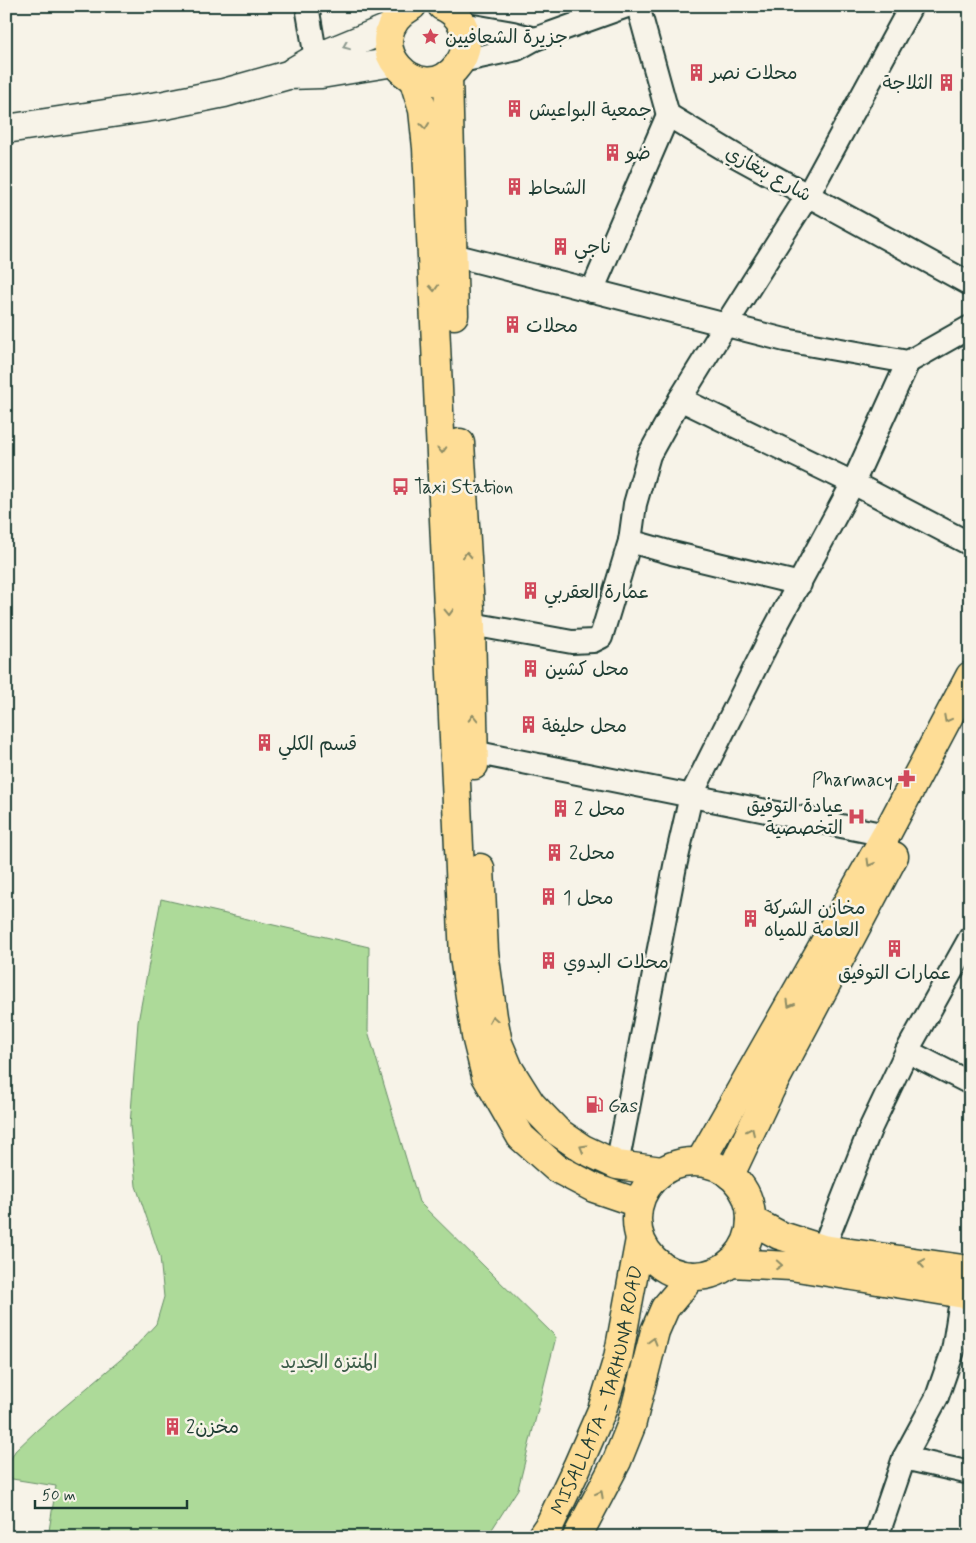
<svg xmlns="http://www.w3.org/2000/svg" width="976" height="1543" font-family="Mynerve,'Playpen Sans Arabic',sans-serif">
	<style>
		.park { fill: #adda99; stroke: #668c66 }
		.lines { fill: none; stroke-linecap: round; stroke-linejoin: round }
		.street-casing { stroke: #1f3d34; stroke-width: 26 }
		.secondary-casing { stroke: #1f3d34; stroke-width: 31 }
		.primary-casing { stroke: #1f3d34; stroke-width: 31 }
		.highway-casing { stroke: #1f3d34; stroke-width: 31 }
		.street { stroke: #f7f3e8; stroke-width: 22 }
		.secondary { stroke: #f7f3e8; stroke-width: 28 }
		.primary { stroke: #fedd96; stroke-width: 28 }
		.highway { stroke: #fedd96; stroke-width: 28 }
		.oneway { stroke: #8b988e }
		.oneway2 { stroke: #8e8d65 }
		.labels { text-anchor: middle; stroke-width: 5; stroke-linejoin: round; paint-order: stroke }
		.poi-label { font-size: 19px; fill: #1f3d34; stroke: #f7f3e8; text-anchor: start }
		.street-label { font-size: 19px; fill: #1f3d34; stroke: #f7f3e8 }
		.park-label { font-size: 19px; fill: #3b5c48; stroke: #f7f3e8 }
	</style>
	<rect width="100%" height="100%" fill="#f7f3e8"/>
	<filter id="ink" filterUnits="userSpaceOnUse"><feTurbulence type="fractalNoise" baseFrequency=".02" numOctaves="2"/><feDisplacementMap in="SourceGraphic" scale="10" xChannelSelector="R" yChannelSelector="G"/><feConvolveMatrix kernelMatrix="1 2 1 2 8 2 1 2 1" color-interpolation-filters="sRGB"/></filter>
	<g filter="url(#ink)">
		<path class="park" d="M161 899 369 947 368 1031 419 1202 556 1337 518 1489 487 1537H48L56 1486 6 1478V1468L15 1451 37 1430 132 1350 156 1324 164 1297 160 1257 136 1186 130 1125 138 1022Z"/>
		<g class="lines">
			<defs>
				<g id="street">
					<path d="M307 6 316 58"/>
					<path d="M638 6 668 115 736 156 970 284"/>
					<path d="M462 24 513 33 535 39"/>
					<path d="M461 61 517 49 535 39 627 6"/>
					<path d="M453 255 785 340 908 362 970 327"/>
					<path d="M592 291 668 115"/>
					<path d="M680 399 853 483 970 544"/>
					<path d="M800 584 672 553 630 541 635 504 649 455 680 399 725 326 808 195 911 6"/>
					<path d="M471 624 572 642 593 641 601 637 630 541"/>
					<path d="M458 749 886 835"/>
					<path d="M907 1051 970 1083"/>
					<path d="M617 1165 675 866 691 796 774 630 853 483 908 362"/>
					<path d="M823 1249 871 1127 907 1051 970 938"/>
					<path d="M904 1458 970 1473"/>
					<path d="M877 1537 904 1458 937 1397 953 1351 962 1294"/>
				</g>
				<g id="secondary">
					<path d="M294 71 316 58 391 27"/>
					<path d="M6 129 165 105 224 93 288 75 321 74 394 62"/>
				</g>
				<g id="primary">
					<path d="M412 6C351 42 422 113 457 66 463 59 467 48 466 38 465 24 455 11 442 6"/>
					<path d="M448 75 454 315"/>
					<path d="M413 78 423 110 427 148 464 957 476 1036 486 1076 521 1137 556 1168 594 1188 638 1203"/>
					<path d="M460 443 471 624 474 765"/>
					<path d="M480 868 484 952 493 1017 498 1043 509 1069 531 1104 558 1132 583 1149 617 1165 662 1171"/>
					<path d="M751 1220 779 1235 823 1249 970 1270"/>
					<path d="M731 1263 791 1266 970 1295"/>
				</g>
				<g id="highway">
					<path d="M700 1162 886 835 970 676"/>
					<circle cx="694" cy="1219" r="57"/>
					<path d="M730 1175 770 1090 894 856"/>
					<path id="s1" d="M541 1537 550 1524 577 1467 602 1410 618 1358 640 1239"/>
					<path d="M577 1537 617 1461 631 1426 655 1331 665 1308 692 1276"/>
				</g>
			</defs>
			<use href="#street" class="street-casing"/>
			<use href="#secondary" class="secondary-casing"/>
			<use href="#primary" class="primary-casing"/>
			<use href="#highway" class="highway-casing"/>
			<use href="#street" class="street"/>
			<use href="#secondary" class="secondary"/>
			<use href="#primary" class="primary"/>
			<use href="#highway" class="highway"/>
		</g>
		<defs><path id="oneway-chevron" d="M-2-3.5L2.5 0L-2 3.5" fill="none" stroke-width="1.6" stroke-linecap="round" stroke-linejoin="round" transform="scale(1.25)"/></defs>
		<use class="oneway" href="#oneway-chevron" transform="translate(346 46) rotate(158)"/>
		<g class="oneway2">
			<use href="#oneway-chevron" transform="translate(425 126) rotate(84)"/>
			<use href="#oneway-chevron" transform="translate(434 288) rotate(87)"/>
			<use href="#oneway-chevron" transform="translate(442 450) rotate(88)"/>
			<use href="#oneway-chevron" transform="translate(467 555) rotate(-93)"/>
			<use href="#oneway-chevron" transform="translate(449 612) rotate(88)"/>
			<use href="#oneway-chevron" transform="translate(473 718) rotate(-91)"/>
			<use href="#oneway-chevron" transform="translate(947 719) rotate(118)"/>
			<use href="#oneway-chevron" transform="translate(870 863) rotate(120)"/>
			<use href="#oneway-chevron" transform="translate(790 1004) rotate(120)"/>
			<use href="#oneway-chevron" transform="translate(493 1019) rotate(-100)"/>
			<use href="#oneway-chevron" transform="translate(751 1131) rotate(-65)"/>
			<use href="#oneway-chevron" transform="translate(583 1148) rotate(-150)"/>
			<use href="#oneway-chevron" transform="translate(922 1263) rotate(-171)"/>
			<use href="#oneway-chevron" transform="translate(779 1265) rotate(4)"/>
			<use href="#oneway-chevron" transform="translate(653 1341) rotate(-74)"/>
			<use href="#oneway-chevron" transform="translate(600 1494) rotate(-62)"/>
		</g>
	</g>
	<defs>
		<symbol id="sight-bare" viewBox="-9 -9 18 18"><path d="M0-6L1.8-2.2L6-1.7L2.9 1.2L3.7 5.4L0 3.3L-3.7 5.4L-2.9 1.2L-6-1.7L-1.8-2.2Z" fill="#d1495b" stroke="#f7f3e8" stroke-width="2.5" paint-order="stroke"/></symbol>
		<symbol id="building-bare" viewBox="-9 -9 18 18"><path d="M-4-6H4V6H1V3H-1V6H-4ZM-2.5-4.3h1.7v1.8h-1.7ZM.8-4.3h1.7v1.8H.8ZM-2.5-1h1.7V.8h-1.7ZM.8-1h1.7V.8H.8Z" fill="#d1495b" stroke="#f7f3e8" stroke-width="2.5" paint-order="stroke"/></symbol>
		<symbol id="bus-bare" viewBox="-9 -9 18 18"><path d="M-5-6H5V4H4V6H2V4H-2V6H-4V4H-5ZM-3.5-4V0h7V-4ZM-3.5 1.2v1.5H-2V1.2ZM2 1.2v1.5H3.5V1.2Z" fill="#d1495b" stroke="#f7f3e8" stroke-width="2.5" paint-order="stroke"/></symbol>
		<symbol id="pharmacy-bare" viewBox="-9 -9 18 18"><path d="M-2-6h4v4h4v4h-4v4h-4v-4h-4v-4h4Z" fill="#d1495b" stroke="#f7f3e8" stroke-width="2.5" paint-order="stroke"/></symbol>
		<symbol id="hospital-bare" viewBox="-9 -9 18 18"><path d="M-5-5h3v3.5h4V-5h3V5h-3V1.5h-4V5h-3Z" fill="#d1495b" stroke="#f7f3e8" stroke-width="2.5" paint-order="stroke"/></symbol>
		<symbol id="fuel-bare" viewBox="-9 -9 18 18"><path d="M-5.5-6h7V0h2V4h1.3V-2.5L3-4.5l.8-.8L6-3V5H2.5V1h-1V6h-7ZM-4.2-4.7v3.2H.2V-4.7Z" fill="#d1495b" stroke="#f7f3e8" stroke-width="2.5" paint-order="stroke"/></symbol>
	</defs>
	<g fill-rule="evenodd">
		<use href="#sight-bare" x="418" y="24" width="25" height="25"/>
		<use href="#building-bare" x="684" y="60" width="25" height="25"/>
		<use href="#building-bare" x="934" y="70" width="25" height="25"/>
		<use href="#building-bare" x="502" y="96" width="25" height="25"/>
		<use href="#building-bare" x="600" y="140" width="25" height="25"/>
		<use href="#building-bare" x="502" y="174" width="25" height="25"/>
		<use href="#building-bare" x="548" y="234" width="25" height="25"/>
		<use href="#building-bare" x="500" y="312" width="25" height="25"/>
		<use href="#bus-bare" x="388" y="474" width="25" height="25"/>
		<use href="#building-bare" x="518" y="578" width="25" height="25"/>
		<use href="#building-bare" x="518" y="656" width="25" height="25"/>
		<use href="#building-bare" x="516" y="712" width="25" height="25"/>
		<use href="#building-bare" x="252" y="730" width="25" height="25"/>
		<use href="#pharmacy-bare" x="894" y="766" width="25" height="25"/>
		<use href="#building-bare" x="548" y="796" width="25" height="25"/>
		<use href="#hospital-bare" x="844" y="804" width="25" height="25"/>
		<use href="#building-bare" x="542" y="840" width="25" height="25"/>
		<use href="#building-bare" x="536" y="884" width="25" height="25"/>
		<use href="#building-bare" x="738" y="906" width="25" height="25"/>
		<use href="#building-bare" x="882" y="936" width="25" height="25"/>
		<use href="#building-bare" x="536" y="948" width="25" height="25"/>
		<use href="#fuel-bare" x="582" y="1092" width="25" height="25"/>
		<use href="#building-bare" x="160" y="1414" width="25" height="25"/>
	</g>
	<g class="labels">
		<g class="poi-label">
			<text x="445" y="43">جزيرة الشعافيين</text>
			<text x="710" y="79">محلات نصر</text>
			<text x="933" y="89" text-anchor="end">الثلاجة</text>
			<text x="529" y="116">جمعية البواعيش</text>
			<text x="626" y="159">ضو</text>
			<text x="528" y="194">الشحاط</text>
			<text x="574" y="253">ناجي</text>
			<text x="526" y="332">محلات</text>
			<text x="414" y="493">Taxi Station</text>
			<text x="544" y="598">عمارة العقربي</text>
			<text x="545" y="675">محل كشين</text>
			<text x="542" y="732">محل حليفة</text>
			<text x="278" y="750">قسم الكلي</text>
			<text x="893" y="786" text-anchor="end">Pharmacy</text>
			<text x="843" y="812" text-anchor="end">عيادة التوفيق<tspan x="843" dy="22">التخصصية</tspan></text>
			<text x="574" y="815">محل 2</text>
			<text x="569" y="859">محل2</text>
			<text x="563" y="904">محل 1</text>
			<text x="764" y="914">مخازن الشركة<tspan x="764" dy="22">العامة للمياه</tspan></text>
			<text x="563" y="968">محلات البدوي</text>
			<text x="895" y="979" text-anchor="middle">عمارات التوفيق</text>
			<text x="608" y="1112">Gas</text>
			<text x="186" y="1433">مخزن2</text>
		</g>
		<g class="street-label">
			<text transform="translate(769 173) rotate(29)" y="7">شارع بنغازي</text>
			<text dy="7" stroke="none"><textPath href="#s1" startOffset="159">MISALLATA - TARHUNA ROAD</textPath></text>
		</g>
		<g class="park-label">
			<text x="329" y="1368">المنتزه الجديد</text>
		</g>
	</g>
	<rect width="976" height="1543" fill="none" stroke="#f7f3e8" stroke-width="25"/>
	<rect x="12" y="12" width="951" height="1518" fill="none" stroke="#1f3d34" stroke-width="2" filter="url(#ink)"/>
	<path d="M35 1500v8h152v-8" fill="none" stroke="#1f3d34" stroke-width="2.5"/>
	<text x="42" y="1500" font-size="15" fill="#1f3d34" stroke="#f7f3e8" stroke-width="4" paint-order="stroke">50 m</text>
</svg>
